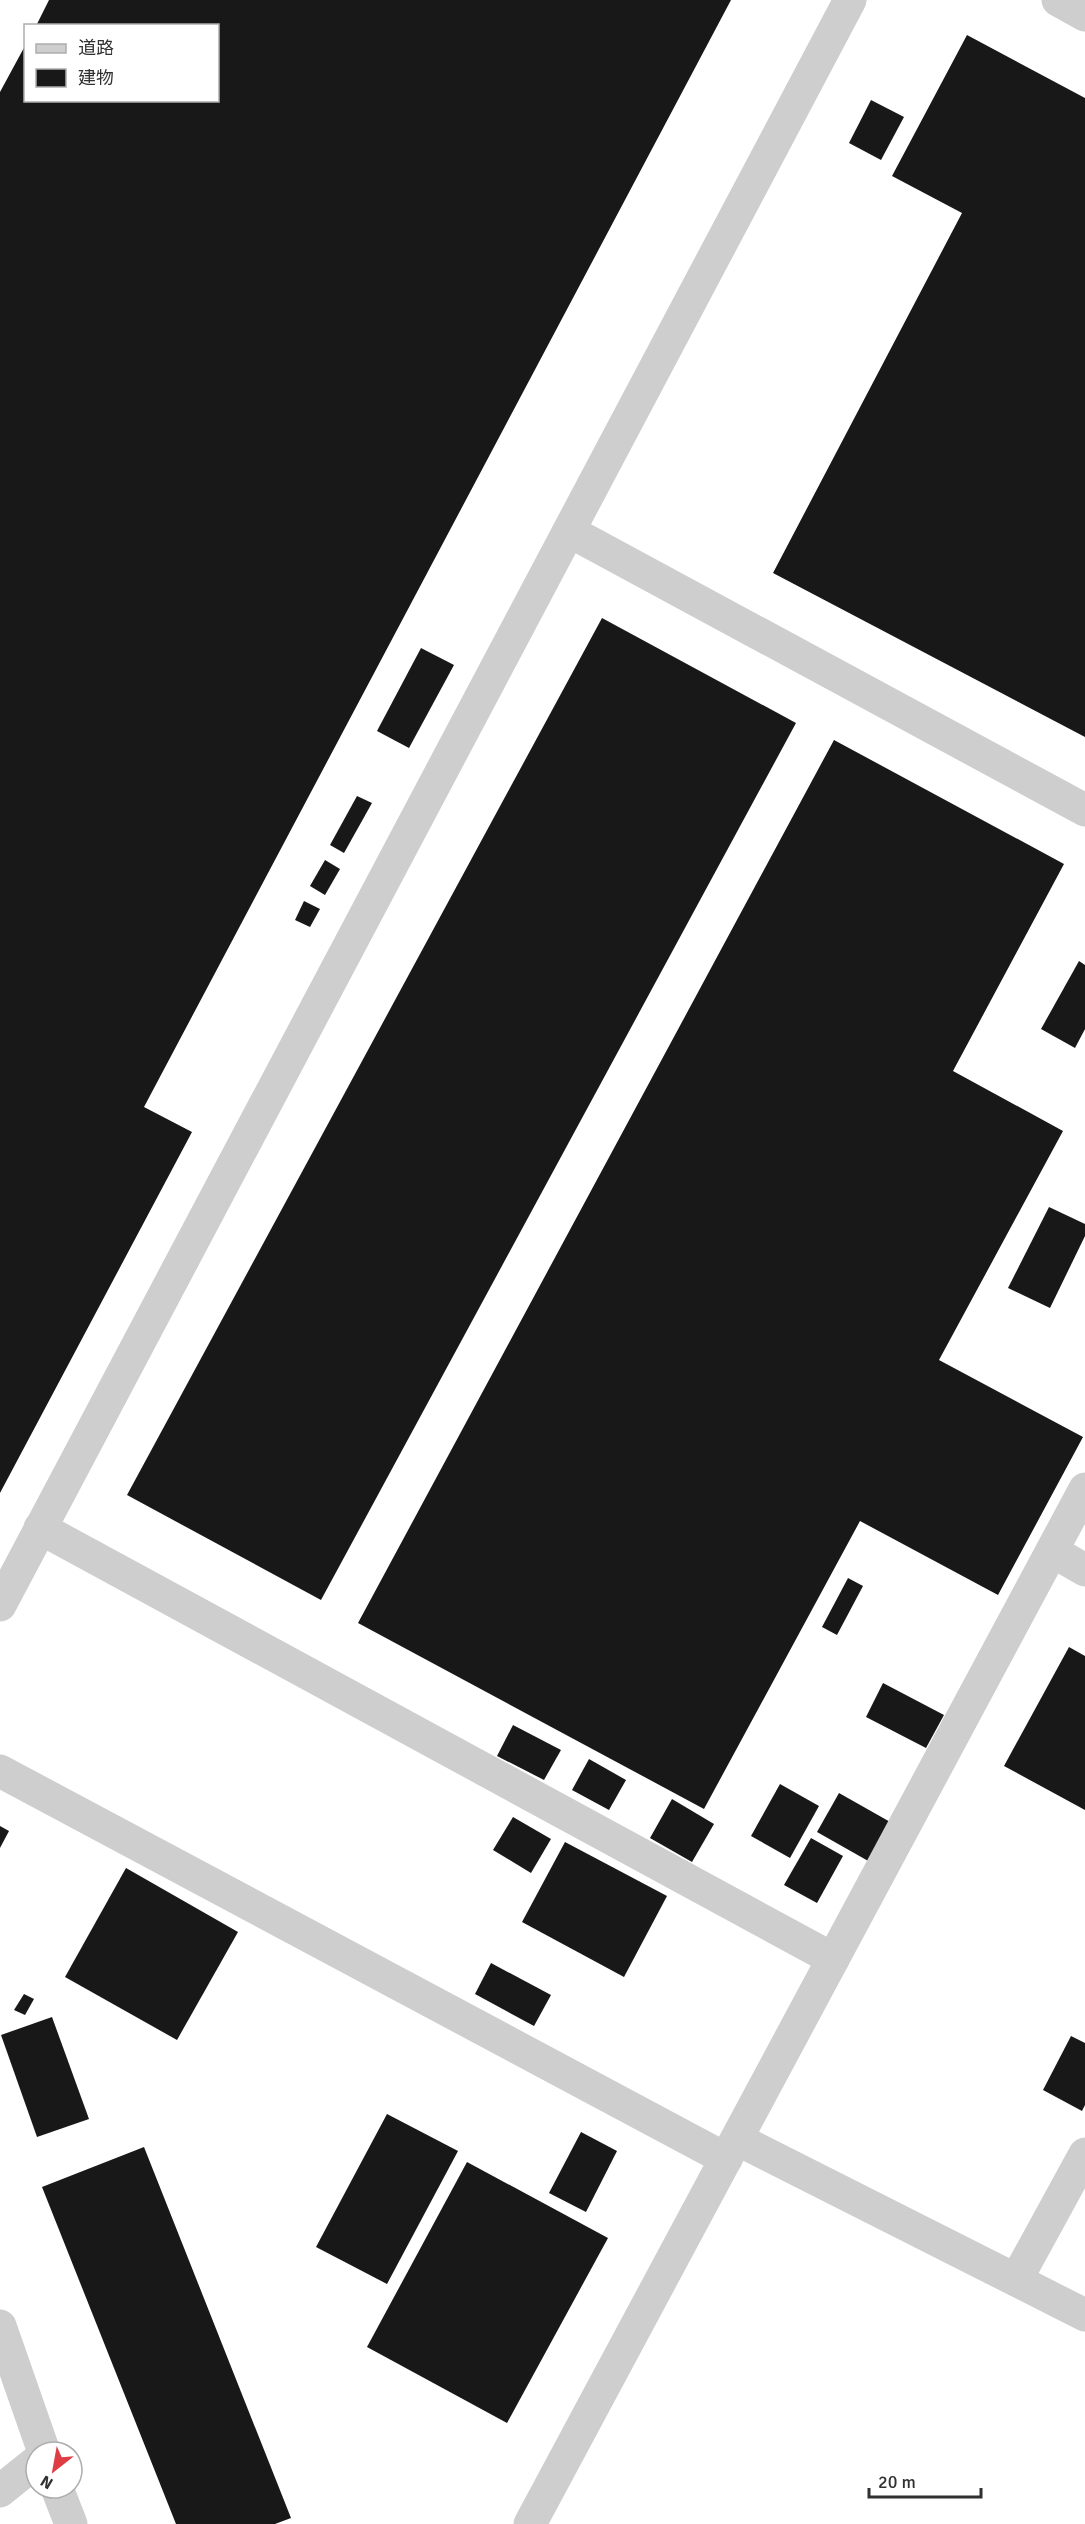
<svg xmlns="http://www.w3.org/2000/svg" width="1085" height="2524" font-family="Signika,'Noto Sans JP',sans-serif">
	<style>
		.building { fill: #181818 }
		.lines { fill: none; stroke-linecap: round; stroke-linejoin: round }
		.minor { stroke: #cecece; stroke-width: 33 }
	</style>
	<rect width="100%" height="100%" fill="#fff"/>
	<g class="building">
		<path d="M49 0H731L144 1107 192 1132 0 1493V92L26 44V100H218V26H36Z"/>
		<path d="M967 35 1085 98V737L773 573 962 213 892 176Z"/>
		<path d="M871 100 904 117 881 160 849 143Z"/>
		<path d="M602 618 796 723 321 1600 127 1495Z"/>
		<path d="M421 648 454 665 409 748 377 731Z"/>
		<path d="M834 740 1064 864 953 1071 1063 1131 939 1360 1083 1437 998 1595 860 1521 704 1809 358 1623Z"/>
		<path d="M357 796 372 803 344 853 330 845Z"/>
		<path d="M325 860 340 869 325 895 310 886Z"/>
		<path d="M304 901 320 909 310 927 295 920Z"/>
		<path d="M1079 961 1085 965V1029L1075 1048 1041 1029Z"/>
		<path d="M1049 1207 1085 1224V1236L1050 1308 1008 1288Z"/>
		<path d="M848 1578 863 1586 837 1635 822 1627Z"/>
		<path d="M1069 1647 1085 1656V1810L1004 1766Z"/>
		<path d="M883 1683 944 1715 926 1748 866 1717Z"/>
		<path d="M513 1725 561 1750 544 1780 497 1756Z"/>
		<path d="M589 1759 626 1780 609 1810 572 1790Z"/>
		<path d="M780 1784 819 1806 790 1858 751 1836Z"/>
		<path d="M839 1793 892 1823 870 1862 817 1832Z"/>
		<path d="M672 1799 714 1824 692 1862 650 1838Z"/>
		<path d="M513 1817 551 1839 531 1873 493 1850Z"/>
		<path d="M0 1826 9 1831 0 1848Z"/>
		<path d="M811 1838 843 1856 817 1903 784 1885Z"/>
		<path d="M565 1842 667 1896 624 1977 522 1922Z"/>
		<path d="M126 1868 238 1932 177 2040 65 1977Z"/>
		<path d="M491 1963 551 1995 534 2026 475 1994Z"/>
		<path d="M24 1994 34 1999 25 2015 14 2010Z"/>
		<path d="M52 2017 89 2119 37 2137 1 2035Z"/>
		<path d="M1071 2036 1085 2043V2105L1082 2111 1043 2090Z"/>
		<path d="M387 2114 458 2151 387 2284 316 2247Z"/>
		<path d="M581 2132 617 2151 586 2212 549 2193Z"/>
		<path d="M144 2147 291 2518 275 2524H176L42 2187Z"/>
		<path d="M467 2162 608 2238 507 2423 367 2347Z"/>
	</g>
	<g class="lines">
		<g class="minor">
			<path d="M1058 0 1085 15"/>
			<path d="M569 531 1085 810"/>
			<path d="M40 1528 833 1959"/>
			<path d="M1052 1551 1085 1570"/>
			<path d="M0 1605 850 0"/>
			<path d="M0 1771 726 2159"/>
			<path d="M737 2139 1085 2315"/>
			<path d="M1016 2280 1085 2154"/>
			<path d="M0 2326 44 2452"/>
			<path d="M57 2488 71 2524"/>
			<path d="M0 2491 36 2462"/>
			<path d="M530 2524 1085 1489"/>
		</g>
	</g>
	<rect x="24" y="24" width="195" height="78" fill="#ffffff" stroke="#adadad" stroke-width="1.5"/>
	<rect x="36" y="44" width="30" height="9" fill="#cecece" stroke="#adadad" stroke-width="1.5"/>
	<text x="78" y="54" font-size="18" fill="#313131">道路</text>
	<rect x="36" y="69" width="30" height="18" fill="#181818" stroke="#adadad" stroke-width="1.5"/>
	<text x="78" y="84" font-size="18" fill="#313131">建物</text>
	<g transform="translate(54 2470) rotate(211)"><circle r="28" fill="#ffffff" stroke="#adadad" stroke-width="1.5"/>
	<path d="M0-4.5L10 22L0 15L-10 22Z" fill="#de3d43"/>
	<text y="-9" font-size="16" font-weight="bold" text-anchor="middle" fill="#313131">N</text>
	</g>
	<path d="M869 2488v9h112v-9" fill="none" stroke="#313131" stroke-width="3"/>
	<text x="878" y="2488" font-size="18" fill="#313131" stroke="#ffffff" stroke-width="4.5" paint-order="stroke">20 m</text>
</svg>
